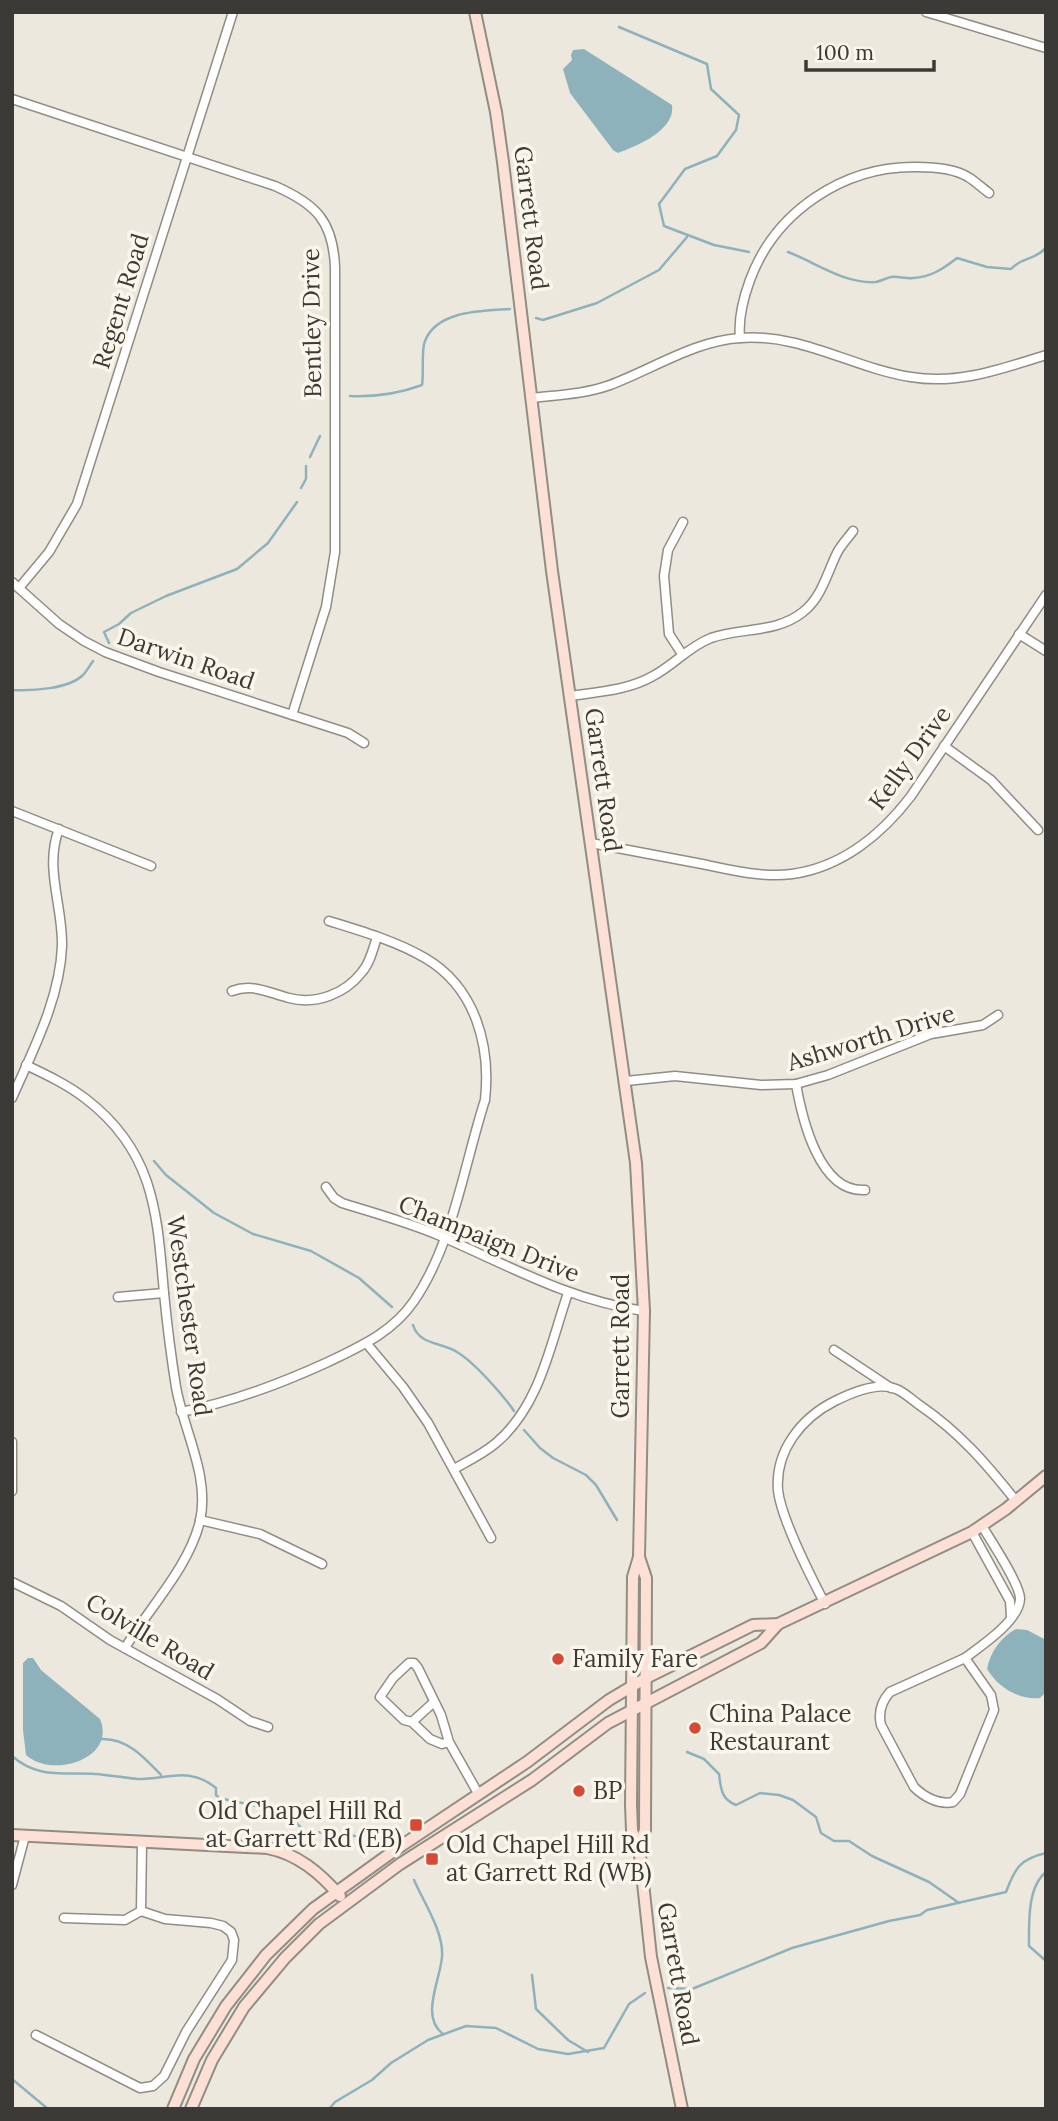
<svg xmlns="http://www.w3.org/2000/svg" width="1058" height="2121" font-family="Lora,serif">
	<style>
		.water { fill: #8eb2bb }
		.lines { fill: none; stroke-linecap: round; stroke-linejoin: round }
		.stream { stroke: #8eb2bb; stroke-width: 2.5 }
		.street-casing { stroke: #918d83; stroke-width: 11 }
		.secondary-casing { stroke: #918d83; stroke-width: 14 }
		.street { stroke: #fff; stroke-width: 8 }
		.secondary { stroke: #fce0d6; stroke-width: 10 }
		.poi-dot { fill: #d64935; stroke: #faf6eb; stroke-width: 2.5 }
		.labels { text-anchor: middle; stroke-width: 7; stroke-linejoin: round; paint-order: stroke }
		.street-label { font-size: 24px; fill: #3c3a36; stroke: #faf6eb }
		.poi-label { font-size: 24px; fill: #3c3a36; stroke: #faf6eb; text-anchor: start }
	</style>
	<rect width="100%" height="100%" fill="#ede8de"/>
	<g class="water">
		<path d="M584 49 672 105C676 130 637 146 618 153L613 150 570 93 563 69 572 60 571 55 573 50Z"/>
		<path d="M1016 1629 1027 1630 1046 1640V1692L1040 1698C1018 1700 998 1687 987 1669 990 1652 1001 1637 1016 1629Z"/>
		<path d="M28 1658H33L41 1670 100 1719C117 1759 52 1779 26 1755L23 1730V1663Z"/>
	</g>
	<g class="lines">
		<g class="stream">
			<path d="M619 27 707 64 711 89 739 115 736 130 717 156 685 169 659 204 664 226 714 245 749 252"/>
			<path d="M788 252C817 263 844 284 876 282 881 281 886 278 891 277 898 276 906 279 913 278 931 277 943 269 957 258L987 267 1011 269C1023 256 1032 262 1046 248"/>
			<path d="M536 318 543 320 597 303 659 270 687 237"/>
			<path d="M350 396C375 397 398 394 422 385 424 373 421 350 425 341 437 310 483 311 510 309"/>
			<path d="M310 457 320 436"/>
			<path d="M301 488 306 479V466"/>
			<path d="M109 643 104 632 119 624 131 613 166 596 237 569 268 543 297 502"/>
			<path d="M12 690C32 691 69 689 83 675 87 671 90 665 93 661"/>
			<path d="M154 1161 166 1175 214 1213 253 1234 311 1251 359 1278 392 1307"/>
			<path d="M413 1325C419 1345 441 1342 457 1352 474 1362 503 1395 514 1411"/>
			<path d="M524 1430 540 1448 553 1458 586 1475 596 1485 617 1520"/>
			<path d="M101 1739C127 1738 144 1757 161 1775"/>
			<path d="M687 1752 704 1759 719 1774C721 1789 721 1799 736 1805L760 1793 779 1795 793 1800 816 1817 821 1833 834 1841H849L872 1856 929 1882 959 1903"/>
			<path d="M12 1756C38 1779 64 1772 95 1774 110 1775 124 1778 138 1779 169 1779 189 1766 216 1788V1795L219 1798 274 1810 290 1816 305 1832 344 1833 358 1837 374 1832H383"/>
			<path d="M1046 1872C1027 1887 1029 1924 1029 1946L1046 1961"/>
			<path d="M414 1880C424 1903 444 1932 442 1957 440 1981 420 2017 443 2034"/>
			<path d="M532 1975 536 2009 568 2040 588 2052"/>
			<path d="M668 1988 692 1989 792 1948 889 1921 920 1915 927 1910 1006 1892C1015 1868 1020 1859 1046 1853"/>
			<path d="M12 2079 48 2109"/>
			<path d="M329 2109 335 2102 372 2080 391 2063 428 2040 466 2026 496 2028 538 2049 568 2054 604 2048 629 2004 645 1993"/>
		</g>
		<defs>
			<g id="street">
				<path d="M926 12 1046 48"/>
				<path d="M12 99 275 186C316 204 333 221 335 267V552L326 607 292 715"/>
				<path d="M740 338C738 318 743 299 750 280 775 212 843 166 916 167 932 167 954 168 968 177 975 181 982 188 989 193"/>
				<path d="M532 398C558 395 585 394 610 385 653 369 694 341 740 338 802 333 852 368 911 377 958 385 1001 369 1046 355"/>
				<path d="M12 582 59 624 84 641 105 652 159 672 348 733 364 743"/>
				<path d="M19 588 49 552 77 504 233 12"/>
				<path d="M1019 634 1046 651"/>
				<path d="M682 654 669 634 664 576 668 550 683 522"/>
				<path d="M570 696C598 692 629 690 653 676 674 665 688 647 711 638 742 627 775 634 803 612 822 597 827 573 837 553 841 545 848 538 853 531"/>
				<path d="M944 746 991 780 1038 830"/>
				<path d="M12 811 151 866"/>
				<path d="M591 843C628 850 665 857 702 864 730 870 763 878 792 874 842 867 882 834 911 796L1046 595"/>
				<path d="M232 991C253 983 269 993 289 998 316 1005 345 994 362 972 370 963 373 949 377 937"/>
				<path d="M26 1065C47 1075 68 1085 86 1099 155 1152 157 1214 164 1293 167 1324 171 1356 176 1387 184 1432 210 1476 200 1521 189 1567 149 1608 125 1648"/>
				<path d="M626 1081 675 1076 761 1085 796 1084 828 1075 931 1034 983 1025 998 1015"/>
				<path d="M796 1084C802 1118 819 1193 865 1190"/>
				<path d="M12 1098C33 1050 60 999 62 946 63 906 44 868 59 829"/>
				<path d="M326 1187 334 1198 342 1203C374 1213 407 1222 438 1235 508 1265 568 1300 644 1311"/>
				<path d="M118 1297 164 1293"/>
				<path d="M367 1344 403 1387 428 1423 491 1538"/>
				<path d="M834 1350 891 1388"/>
				<path d="M181 1412C233 1402 280 1384 328 1362 361 1346 393 1332 414 1301 453 1244 464 1165 485 1100 491 1045 475 987 425 958 396 941 361 931 329 921"/>
				<path d="M12 1442V1491"/>
				<path d="M454 1469C468 1461 483 1454 496 1443 540 1406 550 1345 568 1293"/>
				<path d="M200 1520 260 1534 322 1564"/>
				<path d="M972 1532 1010 1601 1011 1616"/>
				<path d="M12 1582 61 1606 110 1640 217 1699 250 1721 268 1727"/>
				<path d="M825 1604C811 1577 781 1519 778 1490 775 1451 801 1418 835 1401 851 1393 878 1381 896 1389 904 1392 911 1399 918 1404 959 1432 985 1462 1016 1501"/>
				<path d="M965 1658 991 1695 994 1710 960 1794 953 1802C939 1805 924 1797 914 1787L881 1725C878 1712 881 1702 890 1692Z"/>
				<path d="M965 1658C981 1646 1019 1621 1020 1599 1021 1586 990 1539 982 1526"/>
				<path d="M412 1722 434 1702"/>
				<path d="M449 1742 442 1744 430 1739 412 1722 404 1720 380 1697 393 1678 409 1663H414L418 1668 441 1715 449 1742 479 1795"/>
				<path d="M12 1885 25 1836"/>
				<path d="M64 1918 125 1920 141 1911"/>
				<path d="M36 2035 140 2088 153 2086 164 2076 186 2032 232 1960 234 1940 231 1932 223 1926 211 1923 165 1919 141 1911 142 1842"/>
			</g>
			<g id="secondary">
				<path d="M475 12 496 112 503 162 552 571 636 1163 644 1311 639 1557 633 1577 631 1805 632 1831 639 1846 651 1957 682 2109"/>
				<path d="M639 1557 646 1578 645 1830 639 1846"/>
				<path d="M12 1835 267 1848C298 1854 320 1873 340 1896"/>
				<path d="M173 2109 194 2059 226 2006 266 1955 313 1909 395 1850 527 1762 609 1700 646 1678 753 1625 778 1624 972 1532 1006 1509 1046 1476"/>
				<path d="M191 2109 212 2060 244 2007 285 1958 319 1924 400 1864 532 1780 608 1723 761 1643 778 1624"/>
			</g>
		</defs>
		<use href="#street" class="street-casing"/>
		<use href="#secondary" class="secondary-casing"/>
		<use href="#street" class="street"/>
		<use href="#secondary" class="secondary"/>
	</g>
	<g class="poi-dot">
		<circle cx="558" cy="1659" r="7"/>
		<circle cx="695" cy="1728" r="7"/>
		<circle cx="579" cy="1791" r="7"/>
		<rect x="409" y="1818" width="14" height="14" rx="3.5"/>
		<rect x="425" y="1852" width="14" height="14" rx="3.5"/>
	</g>
	<g class="labels">
		<g class="street-label">
			<text transform="translate(531 218) rotate(83)" y="8">Garrett Road</text>
			<text transform="translate(121 301) rotate(-73)" y="8">Regent Road</text>
			<text transform="translate(312 323) rotate(-91)" y="8">Bentley Drive</text>
			<text transform="translate(186 659) rotate(19)" y="8">Darwin Road</text>
			<text transform="translate(910 758) rotate(-54)" y="8">Kelly Drive</text>
			<text transform="translate(603 780) rotate(82)" y="8">Garrett Road</text>
			<text transform="translate(871 1038) rotate(-17)" y="8">Ashworth Drive</text>
			<text transform="translate(489 1239) rotate(22)" y="8">Champaign Drive</text>
			<text transform="translate(189 1316) rotate(82)" y="8">Westchester Road</text>
			<text transform="translate(621 1346) rotate(-90)" y="8">Garrett Road</text>
			<text transform="translate(150 1637) rotate(31)" y="8">Colville Road</text>
			<text transform="translate(678 1974) rotate(80)" y="8">Garrett Road</text>
		</g>
		<g class="poi-label">
			<text x="572" y="1667">Family Fare</text>
			<text x="709" y="1722">China Palace<tspan x="709" dy="28">Restaurant</tspan></text>
			<text x="593" y="1799">BP</text>
			<text x="402" y="1819" text-anchor="end">Old Chapel Hill Rd<tspan x="402" dy="28">at Garrett Rd (EB)</tspan></text>
			<text x="446" y="1853">Old Chapel Hill Rd<tspan x="446" dy="28">at Garrett Rd (WB)</tspan></text>
		</g>
	</g>
	<rect width="1058" height="2121" fill="none" stroke="#3c3a36" stroke-width="28"/>
	<path d="M806 60v10h128v-10" fill="none" stroke="#3c3a36" stroke-width="3.5"/>
	<text x="816" y="60" font-size="21" fill="#3c3a36" stroke="#faf6eb" stroke-width="5" paint-order="stroke">100 m</text>
</svg>
